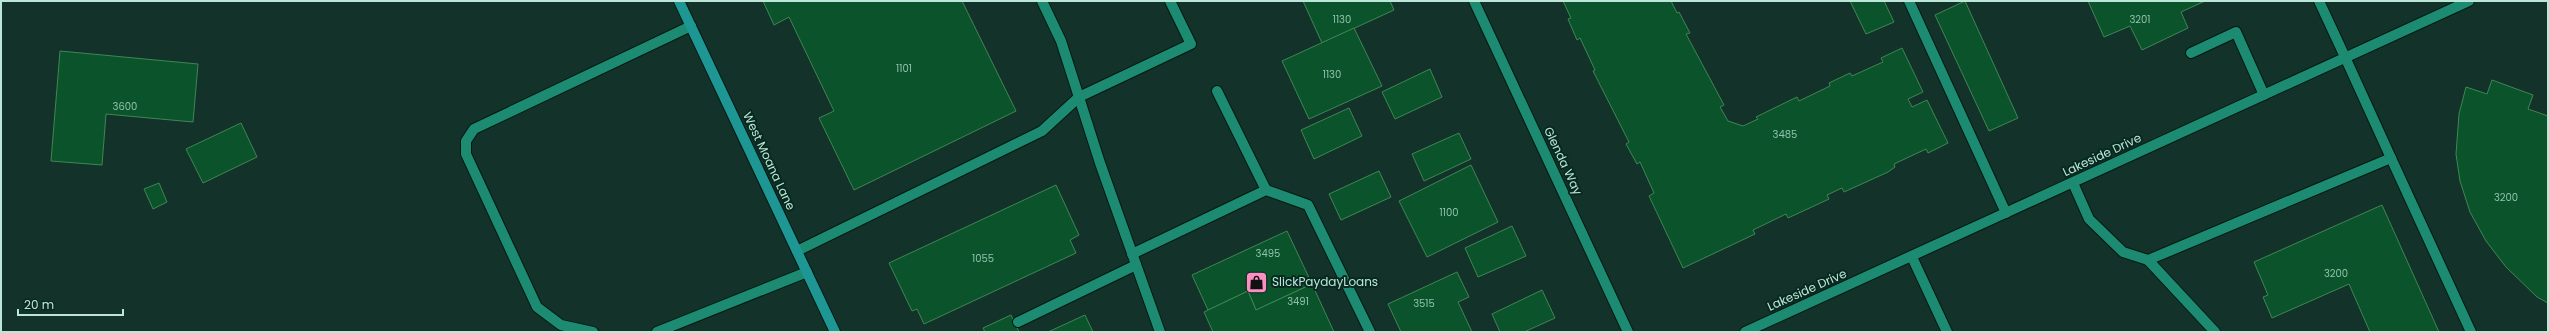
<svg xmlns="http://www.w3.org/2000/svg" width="2549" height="333" font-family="Poppins,sans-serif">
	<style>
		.building { fill: #0b532a; stroke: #3f8655 }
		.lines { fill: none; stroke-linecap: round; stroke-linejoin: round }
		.service-casing { stroke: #001a12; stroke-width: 12 }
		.minor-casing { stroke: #001a12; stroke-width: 12 }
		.tertiary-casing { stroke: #001a12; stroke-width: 12 }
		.secondary-casing { stroke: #001a12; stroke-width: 12 }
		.service { stroke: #1c8b71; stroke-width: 10 }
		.minor { stroke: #1c8b71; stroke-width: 10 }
		.tertiary { stroke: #1c8b71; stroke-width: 10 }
		.secondary { stroke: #1e9694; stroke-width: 10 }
		.labels { text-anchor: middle; stroke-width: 4; stroke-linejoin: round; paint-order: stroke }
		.number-label { font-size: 10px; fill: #8ec2ac }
		.street-label { font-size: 12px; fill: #bae7d7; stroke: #082920 }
		.poi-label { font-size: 12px; fill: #bae7d7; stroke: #082920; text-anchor: start }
	</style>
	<rect width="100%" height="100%" fill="#13332a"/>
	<g class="building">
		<path d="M763 1H962L1016 111 854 190 819 118 834 111 789 17 774 25Z"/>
		<path d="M1303 1H1390L1394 10 1322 43Z"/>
		<path d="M1563 1H1671L1677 13 1679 12 1690 33 1686 34 1724 105 1720 107 1728 121 1743 126 1758 119 1756 117 1797 97 1799 101 1830 86 1829 83 1850 73 1852 76 1883 62 1881 58 1902 48 1923 92 1908 99 1912 107 1927 100 1948 143 1928 153 1926 149 1894 164 1895 167 1888 172 1844 192 1842 188 1827 195 1829 199 1788 218 1786 214 1753 230 1755 234 1683 268 1649 196 1654 193 1640 162 1637 164 1626 144 1629 142 1593 71 1595 70 1580 38 1577 40 1568 19 1571 18Z"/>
		<path d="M1850 1H1884L1894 22 1866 34Z"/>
		<path d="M1965 1 2018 118 1989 131 1935 15Z"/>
		<path d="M2088 1H2205L2181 12 2188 28 2142 50 2130 26 2104 37Z"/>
		<path d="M1354 28 1382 86 1309 119 1282 61Z"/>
		<path d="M60 51 198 64 193 122 106 114 102 165 51 161Z"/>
		<path d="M1430 69 1442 97 1395 119 1382 92Z"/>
		<path d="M2492 80 2533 95 2528 109 2548 116V303L2537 297 2506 267 2486 241 2470 212 2460 181 2456 154 2459 114 2466 87 2487 94Z"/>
		<path d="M1349 108 1362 136 1314 159 1301 130Z"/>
		<path d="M241 123 257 157 203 183 186 149Z"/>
		<path d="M1459 133 1471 159 1424 181 1412 154Z"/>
		<path d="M1471 165 1498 222 1427 257 1399 201Z"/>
		<path d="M1379 171 1391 197 1341 220 1329 194Z"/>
		<path d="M159 183 167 202 153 209 144 189Z"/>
		<path d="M1056 185 1079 235 1070 240 1076 253 924 324 917 309 912 311 889 263Z"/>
		<path d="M2382 205 2439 332H2370L2349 284 2272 318 2263 297 2268 295 2254 262Z"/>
		<path d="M1512 226 1526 256 1478 277 1465 248Z"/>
		<path d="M1287 231 1312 284 1256 310 1248 291 1208 310 1192 275Z"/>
		<path d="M1457 272 1469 297 1458 302 1472 332H1401L1388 304Z"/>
		<path d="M1312 284 1334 332H1213L1204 312 1248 291 1256 310Z"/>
		<path d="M1542 290 1555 318 1524 332H1500L1492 314Z"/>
		<path d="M1011 315 1019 332H985L983 328Z"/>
		<path d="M1085 315 1093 332H1048Z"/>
	</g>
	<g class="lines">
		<defs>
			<g id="service">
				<path d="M1042 1 1061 41 1100 163 1160 332"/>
				<path d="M1909 1 2006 213"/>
				<path d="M2191 53 2236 32 2264 95"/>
				<path d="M1217 91 1266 190"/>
				<path d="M2391 158 2471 332"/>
				<path d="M2073 183 2089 219 2123 252 2148 260 2391 158 2345 57"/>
				<path d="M797 251 1042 131 1079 97 1191 44 1170 1"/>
				<path d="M1132 254 1266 190 1308 205 1370 332"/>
				<path d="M2148 260 2215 332"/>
				<path d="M1018 322 1136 265"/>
				<path d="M593 332 561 325 537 307 466 154V141L474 129 691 26"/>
				<path d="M657 332 807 272"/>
			</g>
			<g id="minor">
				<path d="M1474 1 1628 332"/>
				<path d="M2319 1 2345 57"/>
				<path d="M1912 257 1947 332"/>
			</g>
			<path id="tertiary" d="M1745 332 2469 1"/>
			<path id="secondary" d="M679 1 835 332"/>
		</defs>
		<use href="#service" class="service-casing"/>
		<use href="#minor" class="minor-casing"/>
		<use href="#tertiary" class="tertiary-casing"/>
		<use href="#secondary" class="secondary-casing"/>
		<use href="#service" class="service"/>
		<use href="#minor" class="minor"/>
		<use href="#tertiary" class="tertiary"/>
		<use href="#secondary" class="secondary"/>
	</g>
	<defs>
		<symbol id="shop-square" viewBox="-11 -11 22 22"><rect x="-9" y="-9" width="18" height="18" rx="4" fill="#fc8fc1" stroke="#082920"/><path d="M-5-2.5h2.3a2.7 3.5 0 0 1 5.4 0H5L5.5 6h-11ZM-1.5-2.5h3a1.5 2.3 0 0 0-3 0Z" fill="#111"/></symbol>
	</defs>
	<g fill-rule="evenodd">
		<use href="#shop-square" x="1244" y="270" width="25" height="25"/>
	</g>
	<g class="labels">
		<g class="number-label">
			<text x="1342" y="23">1130</text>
			<text x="2140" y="23">3201</text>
			<text x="904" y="72">1101</text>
			<text x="1332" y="78">1130</text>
			<text x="125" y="110">3600</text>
			<text x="1785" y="138">3485</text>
			<text x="2506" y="201">3200</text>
			<text x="1449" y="216">1100</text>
			<text x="1268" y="257">3495</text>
			<text x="983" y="262">1055</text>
			<text x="2336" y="277">3200</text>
			<text x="1298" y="305">3491</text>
			<text x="1424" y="307">3515</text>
		</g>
		<g class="street-label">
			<text transform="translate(2102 155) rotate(-25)" y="4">Lakeside Drive</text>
			<text transform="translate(769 161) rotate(65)" y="4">West Moana Lane</text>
			<text transform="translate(1563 161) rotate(65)" y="4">Glenda Way</text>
			<text transform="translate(1807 290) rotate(-24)" y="4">Lakeside Drive</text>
		</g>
		<g class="poi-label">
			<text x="1272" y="286">SlickPaydayLoans</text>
		</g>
	</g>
	<rect width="2549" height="333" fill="none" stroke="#bae7d7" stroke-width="4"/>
	<path d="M18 309v6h105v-6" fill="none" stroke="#bae7d7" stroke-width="2"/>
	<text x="24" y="309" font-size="12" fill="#bae7d7" stroke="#082920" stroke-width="3" paint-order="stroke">20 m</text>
</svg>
